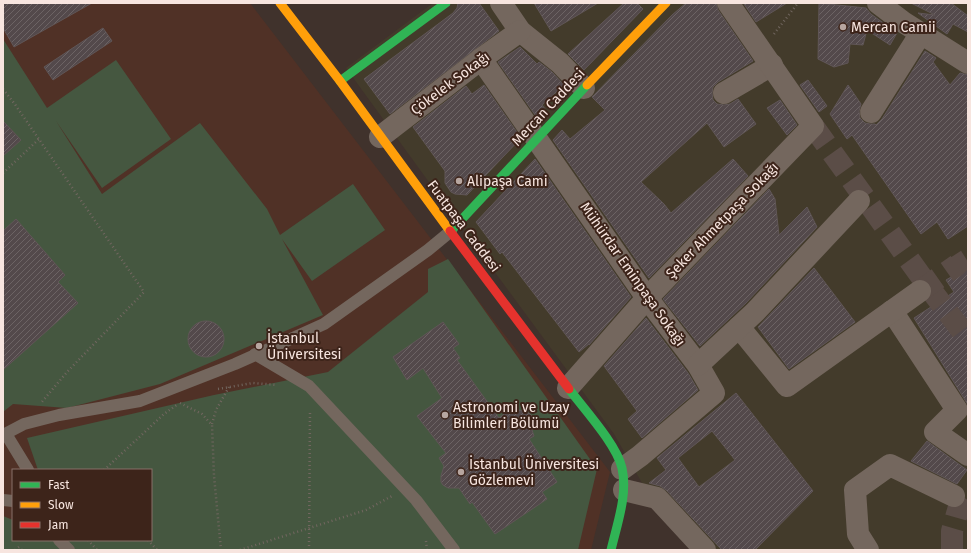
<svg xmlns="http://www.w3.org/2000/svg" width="971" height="553" font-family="'Fira Sans',sans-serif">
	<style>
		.commercial { fill: #433b2b }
		.built { fill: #503126; fill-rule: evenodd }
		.park { fill: #455740 }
		.building { fill: url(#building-hatch); stroke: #605657; fill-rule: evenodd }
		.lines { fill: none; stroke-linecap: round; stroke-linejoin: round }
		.street-tunnel { stroke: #5b4d47; stroke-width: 22; stroke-dasharray: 22 11; stroke-linecap: butt }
		.path { stroke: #726760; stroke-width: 2.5; stroke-dasharray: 1 3; stroke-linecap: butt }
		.lane { stroke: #74675e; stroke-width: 12 }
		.street { stroke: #74675e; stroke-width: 22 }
		.fast { stroke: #30b455; stroke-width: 9 }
		.slow { stroke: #ff9f0a; stroke-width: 9 }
		.jam { stroke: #e5322d; stroke-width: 9 }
		.poi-dot { fill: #b7a6a0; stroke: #3d241a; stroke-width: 1.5 }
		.labels { text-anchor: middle; stroke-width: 4; stroke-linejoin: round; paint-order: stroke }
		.poi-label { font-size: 14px; fill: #f7e5df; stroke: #3d241a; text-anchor: start }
		.street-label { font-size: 14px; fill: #f7e5df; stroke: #3d241a }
	</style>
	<defs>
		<pattern id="building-hatch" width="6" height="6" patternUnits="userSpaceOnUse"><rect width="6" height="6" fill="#53494b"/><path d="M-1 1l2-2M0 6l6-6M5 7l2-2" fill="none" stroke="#6c6364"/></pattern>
	</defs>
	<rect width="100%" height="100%" fill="#40322c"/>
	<path class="commercial" d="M433 3H968V550H707L642 483 614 434 463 229 346 68Z"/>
	<path class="built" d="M3 3H250L610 472 591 550H3ZM13 470H151V540H13Z"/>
	<g class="park">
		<path d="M3 39 47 108 116 60 171 139 102 188 56 121 102 194 200 123 267 209 280 235 353 184 385 230 312 281 282 239 323 315 160 384 67 408 13 404 3 412V370L77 303 58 282 65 275 16 220 4 230 3 229V156L21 140 3 121Z"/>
		<path d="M448 259 597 469 578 550H3V516L13 520V540H151V470H38L27 438 214 395 328 372 428 292V269Z"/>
	</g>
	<g class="building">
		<path d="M3 3H92L14 47 3 28Z"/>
		<path d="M458 3H479L499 31 390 114 364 79 453 13 457 8Z"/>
		<path d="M534 3H598L551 31Z"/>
		<path d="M624 3H637L643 9 584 70 568 54Z"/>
		<path d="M686 3H716L718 10 753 61 718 82 713 87 712 93 713 100 717 104 724 105 730 104 738 99 756 124 724 147 707 123 641 182 664 204 671 213 733 159 748 176 649 278 553 140 562 130 570 139 605 110 592 97 672 15Z"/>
		<path d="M745 3H787L756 22 744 4Z"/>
		<path d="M819 3 866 8 871 14 897 33 890 45 867 30 863 45 850 44 848 63 834 67 818 59Z"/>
		<path d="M911 3H951L968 16V32L953 24 947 34 918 13 935 15Z"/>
		<path d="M103 28 112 41 53 80 44 67Z"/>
		<path d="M520 47 537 64 539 62 552 72 564 85 542 105 546 110 538 119 498 62Z"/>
		<path d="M925 51 936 58 933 62 950 85 960 73 968 75V226L948 239 937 222 921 234 852 135 847 139 830 114 848 85 861 104 859 111 860 118 865 123 870 124H875L876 125 882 119Z"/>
		<path d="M808 80 827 106 819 112 800 85Z"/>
		<path d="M484 85 521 138 467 195 455 194 451 192 445 183V171L413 127 466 86 472 94Z"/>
		<path d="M780 100 797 125 787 135 767 108Z"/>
		<path d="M3 121 21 140 3 156Z"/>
		<path d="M535 159 631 297 589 345V344L579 352 502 252 500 254 476 222Z"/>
		<path d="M769 189 775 199 779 235 807 207 817 227 746 303 700 346 663 299Z"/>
		<path d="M16 219 65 275 58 282 78 303 3 370V231Z"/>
		<path d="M968 267V405L914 318 954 292 946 280Z"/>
		<path d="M814 268 855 322 789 369 758 327Z"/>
		<path d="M646 318 688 373 698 390 642 438 628 419 637 411 604 366Z"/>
		<circle cx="206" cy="339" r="18"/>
		<path d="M443 322 459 344 453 348 460 358 457 360 499 418 515 405 519 410 529 413 533 417 534 426 532 430 534 436 529 439 557 482 542 492 547 499 495 534 472 502 470 504 459 488H448L443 485 441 482V476L444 466 439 458 446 453 417 416 442 398 423 368 407 380 393 357Z"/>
		<path d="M736 393 813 491 755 550H722L666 490 660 486 649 483 666 470 657 458ZM712 431 735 460 699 487 678 458Z"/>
		<path d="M927 441 967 470 957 484 911 461Z"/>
	</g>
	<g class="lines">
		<g class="street-tunnel">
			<path d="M813 126 928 286 968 339"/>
			<path d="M920 291 957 265 950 254"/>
			<path d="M952 550V531L961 500 968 489"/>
		</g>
		<g class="path">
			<path d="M774 34 798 3"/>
			<path d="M3 89 14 103 144 292 67 372 41 403"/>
			<path d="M3 173 39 139"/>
			<path d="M218 389 253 383 277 385"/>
			<path d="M180 403 202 414 212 425 214 476 221 550"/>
			<path d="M212 424 216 410 229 387"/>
			<path d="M104 470 164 414 178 404"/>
			<path d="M88 540 97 550"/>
			<path d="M148 540 157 550"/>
			<path d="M426 541 427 550"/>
			<path d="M15 550 19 547 22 550"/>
			<path d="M240 550 366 510 392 496"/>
			<path d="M309 550 310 411"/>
		</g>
		<g class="lane">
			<path d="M255 354 309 386 416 500 454 550"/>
			<path d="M6 434 28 470"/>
			<path d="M3 435 24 424 59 415 140 401 235 364 324 324 428 250 451 231"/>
			<path d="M3 500 13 501"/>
			<path d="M59 540 69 550"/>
		</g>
		<g class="street">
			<path d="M501 3 520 31 560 63 584 88"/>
			<path d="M878 3 903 22 968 63"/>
			<path d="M481 59 647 298 698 365 714 393 640 456 622 469"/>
			<path d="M724 93 772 65"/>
			<path d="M871 112 921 33"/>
			<path d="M380 137 481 59 520 31"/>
			<path d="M892 311 957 410 935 432 968 455"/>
			<path d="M739 327 787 386 920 291"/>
			<path d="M698 365 755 312 859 201"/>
			<path d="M568 388 647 298 813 126 728 3"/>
			<path d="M624 490 657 498 705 550"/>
			<path d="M868 550 858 534 855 490 890 465 954 496"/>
		</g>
		<g class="fast">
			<path d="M340 81 446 3"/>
			<path d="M451 231 587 85"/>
			<path d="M569 389C584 409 617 445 622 468 628 495 617 524 611 550"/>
		</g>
		<g class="slow">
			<path d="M280 3 340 81 450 231"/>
			<path d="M587 85 666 3"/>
		</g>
		<path class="jam" d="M450 231 569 389"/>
	</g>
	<g class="poi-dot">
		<circle cx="843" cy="27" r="4"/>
		<circle cx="459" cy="181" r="4"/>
		<circle cx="259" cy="346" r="4"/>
		<circle cx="445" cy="415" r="4"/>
		<circle cx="461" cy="472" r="4"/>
	</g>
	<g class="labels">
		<g class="poi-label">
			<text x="851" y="32">Mercan Camii</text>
			<text x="467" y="186">Alipaşa Cami</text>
			<text x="267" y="343">İstanbul<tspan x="267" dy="16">Üniversitesi</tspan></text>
			<text x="453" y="412">Astronomi ve Uzay<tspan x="453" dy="16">Bilimleri Bölümü</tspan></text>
			<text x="469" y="469">İstanbul Üniversitesi<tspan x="469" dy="16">Gözlemevi</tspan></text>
		</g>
		<g class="street-label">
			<text transform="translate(450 83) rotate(-37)" y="5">Çökelek Sokağı</text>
			<text transform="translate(548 107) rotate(-47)" y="5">Mercan Caddesi</text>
			<text transform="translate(722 220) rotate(-46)" y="5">Şeker Ahmetpaşa Sokağı</text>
			<text transform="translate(464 226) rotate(53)" y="5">Fuatpaşa Caddesi</text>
			<text transform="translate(633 274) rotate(55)" y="5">Mühürdar Eminpaşa Sokağı</text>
		</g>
	</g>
	<rect width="971" height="553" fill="none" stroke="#f7e5df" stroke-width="8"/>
	<rect x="12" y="469" width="140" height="72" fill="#3d241a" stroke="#877169"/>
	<rect x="20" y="482" width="20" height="6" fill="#30b455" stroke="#877169"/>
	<text x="48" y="489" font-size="12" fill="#f7e5df">Fast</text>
	<rect x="20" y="502" width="20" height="6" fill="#ff9f0a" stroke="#877169"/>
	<text x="48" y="509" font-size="12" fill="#f7e5df">Slow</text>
	<rect x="20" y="522" width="20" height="6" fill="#e5322d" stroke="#877169"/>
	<text x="48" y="529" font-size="12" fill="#f7e5df">Jam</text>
</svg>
